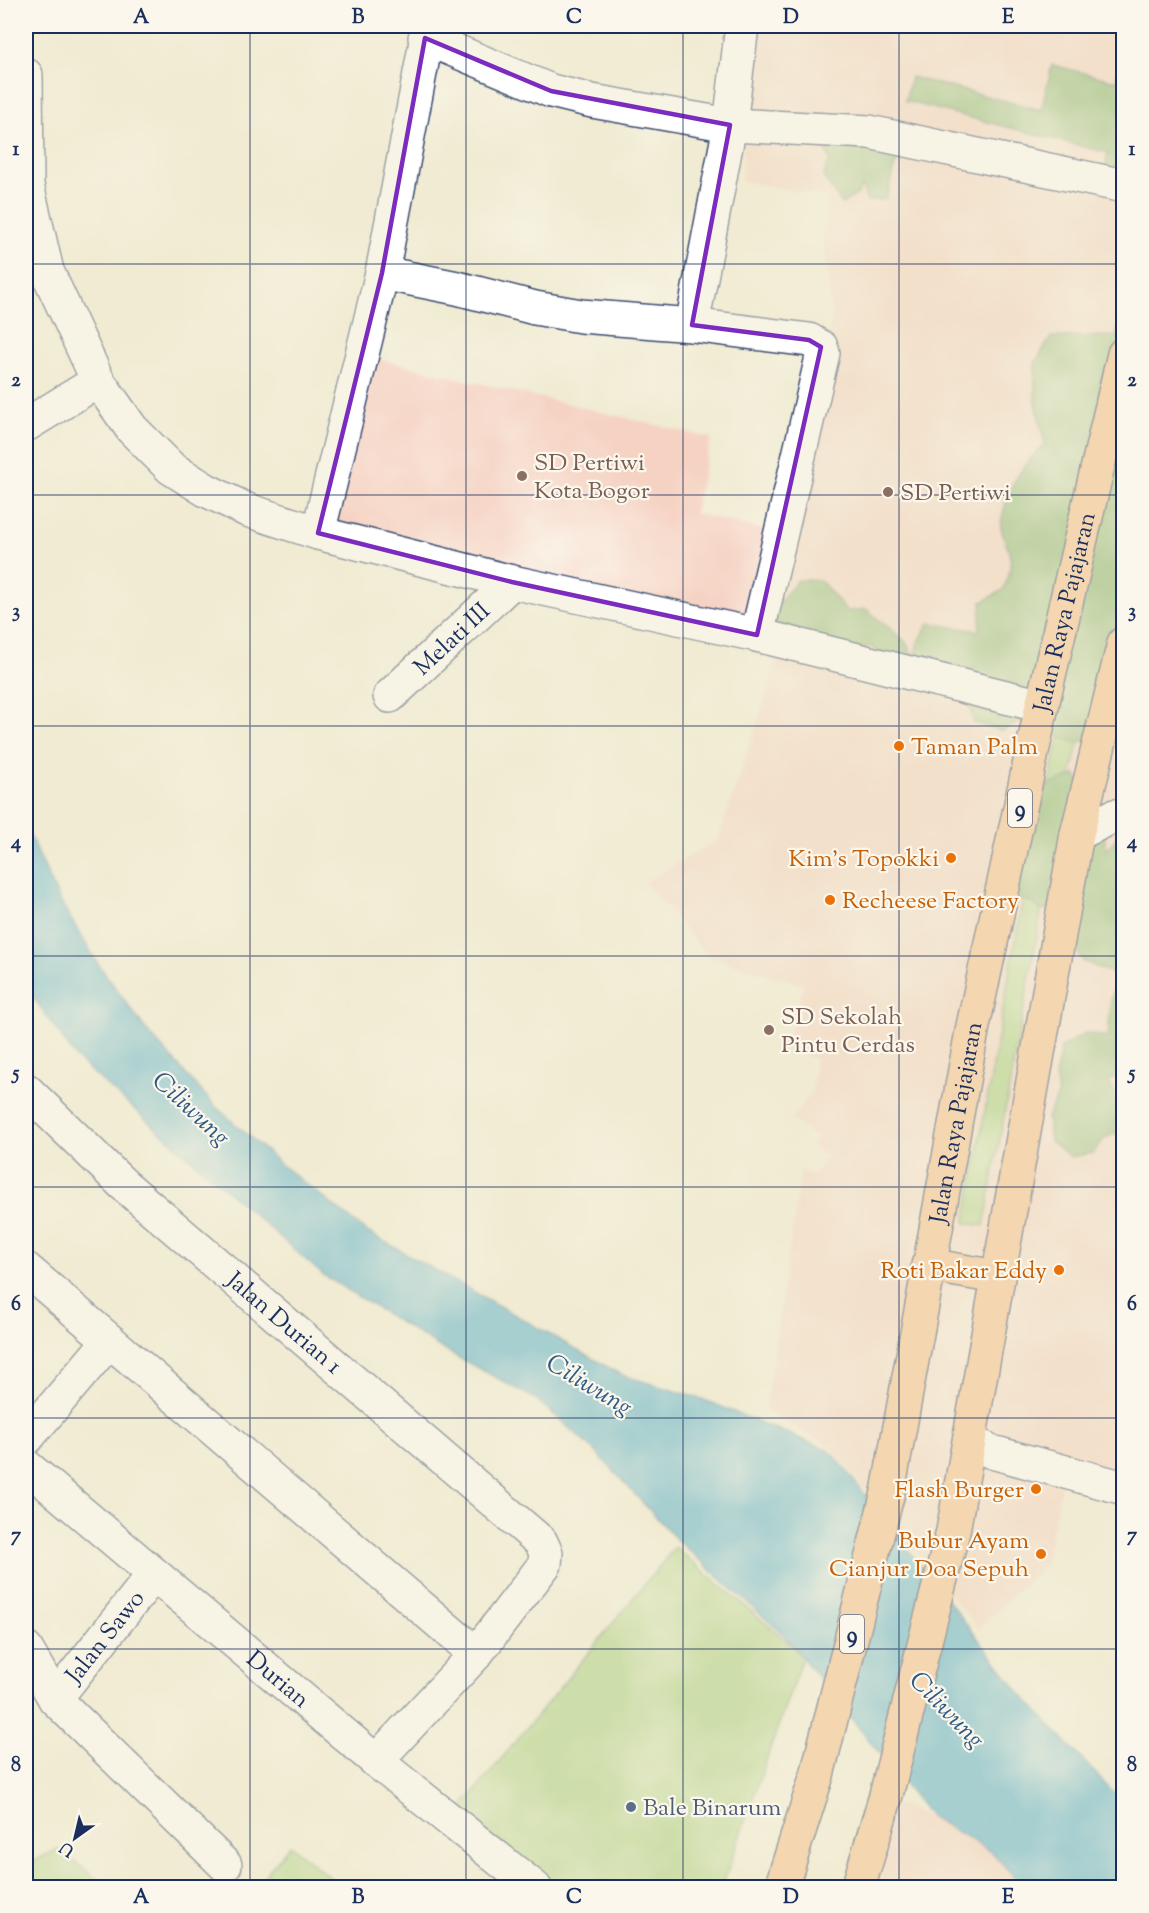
<svg xmlns="http://www.w3.org/2000/svg" width="1149" height="1913" font-family="'Sorts Mill Goudy',serif">
	<style>
		.built { fill: #f5d2c2 }
		.green { fill: #a4cf7b; stroke: #607f6c; stroke-width: 1.5 }
		.forest { fill: #83b26b; stroke: #4f7064; stroke-width: 1.5 }
		.water { fill: #50adce; stroke: #366e96; stroke-width: 1.5 }
		.lines { fill: none; stroke-linecap: round; stroke-linejoin: round }
		.minor-casing { stroke: #3b4b6f; stroke-width: 36 }
		.tertiary-casing { stroke: #3b4b6f; stroke-width: 36 }
		.trunk-casing { stroke: #3b4b6f; stroke-width: 36 }
		.minor { stroke: #fff; stroke-width: 33 }
		.tertiary { stroke: #fff; stroke-width: 33 }
		.trunk { stroke: #f8bd88; stroke-width: 33 }
		.marked { fill: none; stroke: #7b2cbf; stroke-width: 4.5; stroke-linejoin: round }
		.grid { fill: none; stroke: #1b2f5e; stroke-width: 1.5; stroke-opacity: 0.55 }
		.education-dot { fill: #8d6e63; stroke: #fbf7ec; stroke-width: 2 }
		.food-dot { fill: #e8710a; stroke: #fbf7ec; stroke-width: 2 }
		.service-dot { fill: #5c6f8a; stroke: #fbf7ec; stroke-width: 2 }
		.labels { text-anchor: middle; stroke-width: 4.5; stroke-linejoin: round; paint-order: stroke }
		.shield { fill: #fbf7ec; stroke: #5e6b89; stroke-width: 1.5 }
		.shield-label { font-size: 22px; font-weight: bold; fill: #1b2f5e }
		.education-label { font-size: 24px; fill: #785e54; stroke: #fbf7ec; text-anchor: start }
		.street-label { font-size: 24px; fill: #1b2f5e; stroke: #fbf7ec }
		.food-label { font-size: 24px; fill: #c56008; stroke: #fbf7ec; text-anchor: end }
		.service-label { font-size: 24px; fill: #4e5e75; stroke: #fbf7ec; text-anchor: start }
		.water-label { font-size: 26px; font-style: italic; fill: #2e5b85; stroke: #fbf7ec }
		.neatline { fill: none; stroke: #1b2f5e; stroke-width: 2 }
		.grid-label { font-size: 20px; text-anchor: middle; font-weight: bold; fill: #1b2f5e }
	</style>
	<rect width="100%" height="100%" fill="#fbf7ec"/>
	<filter id="ink" filterUnits="userSpaceOnUse"><feTurbulence type="fractalNoise" baseFrequency=".0167" numOctaves="2"/><feDisplacementMap in="SourceGraphic" scale="12" xChannelSelector="R" yChannelSelector="G"/><feConvolveMatrix kernelMatrix="1 2 1 2 8 2 1 2 1" color-interpolation-filters="sRGB"/></filter>
	<filter id="wash" filterUnits="userSpaceOnUse"><feTurbulence type="fractalNoise" baseFrequency=".008" numOctaves="4" result="noise"/><feDisplacementMap in="SourceGraphic" scale="24" xChannelSelector="R" yChannelSelector="G"/><feGaussianBlur stdDeviation="1.35" result="paint"/><feColorMatrix in="noise" values="0 0 0 0 0 0 0 0 0 0 0 0 0 0 0 0 0 1.4 0 .05"/><feComposite in="paint" operator="in"/></filter>
	<g filter="url(#wash)">
		<rect width="100%" height="100%" fill="#f0ebd2"/>
		<g class="built">
			<path d="M752 26H1123V1480L1063 1478 1045 1564 978 1629 831 1448 765 1410 801 1170 813 1176 827 1156 812 1146 817 1138 792 1119 812 1092 815 1059 785 1049 804 985 708 956 645 882 718 840 778 660 752 654 832 320 823 237 828 197 741 181Z"/>
			<path d="M365 356 711 438 694 513 773 532 750 627 332 522Z"/>
			<path d="M885 1799 931 1817 993 1852 1023 1887 856 1888Z"/>
		</g>
		<g class="green">
			<path d="M1123 463V543L1044 896 984 1226 965 1223 1025 886Z"/>
			<path d="M675 1547 803 1655 722 1887H541L453 1818Z"/>
			<path d="M290 1845 342 1887H255Z"/>
			<path d="M58 1849 107 1887H26V1865Z"/>
		</g>
		<g class="forest">
			<path d="M1123 53V173L1105 168 1108 153 905 101 911 77 1041 110 1052 65 1116 81Z"/>
			<path d="M836 129 886 137 899 158C891 169 891 186 886 199L867 201 862 186 858 194 842 204 823 177 830 158 826 152Z"/>
			<path d="M1123 310V734L1105 721 1079 744 1058 736 1052 715 1029 718 1002 731 974 723 967 699 974 667 913 687 871 646 850 651 774 624 778 603 798 580H820L847 611 866 609 904 640 914 656 917 645 929 623 979 631 982 602 1003 590C1016 557 1010 558 1001 528 1000 522 1003 515 1004 510 1010 481 1024 464 1045 444L1035 400V363L1051 337 1116 336Z"/>
			<path d="M1076 775 1103 825 1106 850 1123 830V1076L1108 1080C1118 1099 1127 1110 1120 1131L1104 1139 1093 1153 1071 1157 1050 1141 1047 1117 1058 1095 1055 1076 1061 1048 1085 1033 1108 1037 1111 999 1119 976 1084 962 1061 929 1064 910H1041L1032 902 1017 899 1027 819 1048 785Z"/>
		</g>
		<path class="water" d="M26 827 60 901 98 964 147 1031 215 1106 284 1167 369 1233 622 1375 702 1399 828 1450 834 1455 1023 1696 1123 1803V1887H1023L992 1852 931 1817 784 1635 678 1541 594 1450 536 1399 446 1351 323 1275 77 1059 26 987Z"/>
	</g>
	<g filter="url(#ink)">
		<g class="lines">
			<defs>
				<g id="minor">
					<path d="M425 38 551 91 592 101 730 125 869 132 1124 186"/>
					<path d="M26 75 27 185 47 271 98 381 132 429 171 468 206 490 247 510 318 533 512 582 757 635 1042 706"/>
					<path d="M382 273 457 288 535 308 581 316 692 325 730 125 742 26"/>
					<path d="M692 325 809 340 821 347 823 353 757 635"/>
					<path d="M26 425 98 381"/>
					<path d="M318 533 382 273 429 26"/>
					<path id="s1" d="M390 696 512 582"/>
					<path id="s2" d="M26 1090 123 1184 541 1542 546 1553 545 1564 476 1654 376 1761"/>
					<path d="M26 1269 476 1654"/>
					<path d="M26 1439 109 1341"/>
					<path d="M971 1442 992 1452 1124 1488"/>
					<path d="M26 1649 55 1699 225 1865"/>
					<path id="s3" d="M55 1699 154 1574"/>
				</g>
				<g id="tertiary">
					<path d="M1077 834 1114 816H1124"/>
					<path id="s4" d="M26 1466 376 1761 535 1888"/>
				</g>
				<g id="trunk">
					<path d="M928 1265 997 1277"/>
					<path id="s5" d="M781 1888 817 1775 888 1492 973 1026 1042 706 1124 354"/>
					<path d="M858 1888 885 1799 953 1531 1077 834 1124 643"/>
				</g>
			</defs>
			<use href="#minor" class="minor-casing"/>
			<use href="#tertiary" class="tertiary-casing"/>
			<use href="#trunk" class="trunk-casing"/>
			<use href="#minor" class="minor"/>
			<use href="#tertiary" class="tertiary"/>
			<use href="#trunk" class="trunk"/>
		</g>
	</g>
	<path d="M0 0H1149V1913H0ZM425 38 551 91 730 125 692 325 809 340 821 347 757 635 512 582 318 533 382 273Z" fill="#f0ebd2" fill-opacity=".55" fill-rule="evenodd"/>
	<path class="marked" d="M425 38 551 91 730 125 692 325 809 340 821 347 757 635 512 582 318 533 382 273Z"/>
	<path class="grid" d="M250 26V1888M466 26V1888M683 26V1888M899 26V1888M26 264H1124M26 495H1124M26 726H1124M26 956H1124M26 1187H1124M26 1418H1124M26 1649H1124"/>
	<g class="education-dot">
		<circle cx="522" cy="476" r="6"/>
		<circle cx="888" cy="492" r="6"/>
		<circle cx="769" cy="1030" r="6"/>
	</g>
	<g class="food-dot">
		<circle cx="899" cy="746" r="6"/>
		<circle cx="951" cy="858" r="6"/>
		<circle cx="830" cy="900" r="6"/>
		<circle cx="1059" cy="1270" r="6"/>
		<circle cx="1036" cy="1489" r="6"/>
		<circle cx="1041" cy="1554" r="6"/>
	</g>
	<circle class="service-dot" cx="631" cy="1807" r="6"/>
	<g class="labels">
		<g class="shield">
			<rect x="1008" y="789" width="24" height="38" rx="4.5"/>
			<rect x="840" y="1615" width="24" height="38" rx="4.5"/>
		</g>
		<g class="shield-label">
			<text x="1020" y="816">9</text>
			<text x="852" y="1642">9</text>
		</g>
		<g class="education-label">
			<text x="534" y="470">SD Pertiwi<tspan x="534" dy="28">Kota Bogor</tspan></text>
			<text x="900" y="500">SD Pertiwi</text>
			<text x="781" y="1024">SD Sekolah<tspan x="781" dy="28">Pintu Cerdas</tspan></text>
		</g>
		<g class="street-label">
			<text dy="8" stroke="none"><textPath href="#s5" startOffset="1308">Jalan Raya Pajajaran</textPath></text>
			<text dy="8" stroke="none"><textPath href="#s1" startOffset="84">Melati III</textPath></text>
			<text dy="8" stroke="none"><textPath href="#s5" startOffset="786">Jalan Raya Pajajaran</textPath></text>
			<text dy="8" stroke="none"><textPath href="#s2" startOffset="348">Jalan Durian 1</textPath></text>
			<text dy="8" stroke="none"><textPath href="#s3" startOffset="80">Jalan Sawo</textPath></text>
			<text dy="8" stroke="none"><textPath href="#s4" startOffset="330">Durian</textPath></text>
		</g>
		<g class="food-label">
			<text x="911" y="754" text-anchor="start">Taman Palm</text>
			<text x="939" y="866">Kim's Topokki</text>
			<text x="842" y="908" text-anchor="start">Recheese Factory</text>
			<text x="1047" y="1278">Roti Bakar Eddy</text>
			<text x="1024" y="1497">Flash Burger</text>
			<text x="1029" y="1548">Bubur Ayam<tspan x="1029" dy="28">Cianjur Doa Sepuh</tspan></text>
		</g>
		<g class="service-label">
			<text x="643" y="1815">Bale Binarum</text>
		</g>
		<g class="water-label">
			<text transform="translate(192 1108) rotate(43)" y="9">Ciliwung</text>
			<text transform="translate(590 1384) rotate(31)" y="9">Ciliwung</text>
			<text transform="translate(948 1709) rotate(46)" y="9">Ciliwung</text>
		</g>
	</g>
	<rect width="1149" height="1913" fill="none" stroke="#fbf7ec" stroke-width="66"/>
	<g transform="translate(75 1838) rotate(214)" stroke="#fbf7ec" stroke-width="4.5" paint-order="stroke">
	<path d="M0-4.5L10 22L0 15L-10 22Z" fill="#1b2f5e"/>
	<text y="-9" font-size="16" font-weight="bold" text-anchor="middle" fill="#1b2f5e">U</text>
	</g>
	<rect x="33" y="33" width="1083" height="1847" class="neatline"/>
	<g class="grid-label">
		<text x="141" y="23">A</text>
		<text x="358" y="23">B</text>
		<text x="574" y="23">C</text>
		<text x="791" y="23">D</text>
		<text x="1008" y="23">E</text>
		<text x="16" y="155">1</text>
		<text x="1132" y="155">1</text>
		<text x="16" y="386">2</text>
		<text x="1132" y="386">2</text>
		<text x="16" y="617">3</text>
		<text x="1132" y="617">3</text>
		<text x="16" y="848">4</text>
		<text x="1132" y="848">4</text>
		<text x="16" y="1079">5</text>
		<text x="1132" y="1079">5</text>
		<text x="16" y="1310">6</text>
		<text x="1132" y="1310">6</text>
		<text x="16" y="1541">7</text>
		<text x="1132" y="1541">7</text>
		<text x="16" y="1771">8</text>
		<text x="1132" y="1771">8</text>
		<text x="141" y="1903">A</text>
		<text x="358" y="1903">B</text>
		<text x="574" y="1903">C</text>
		<text x="791" y="1903">D</text>
		<text x="1008" y="1903">E</text>
	</g>
</svg>
